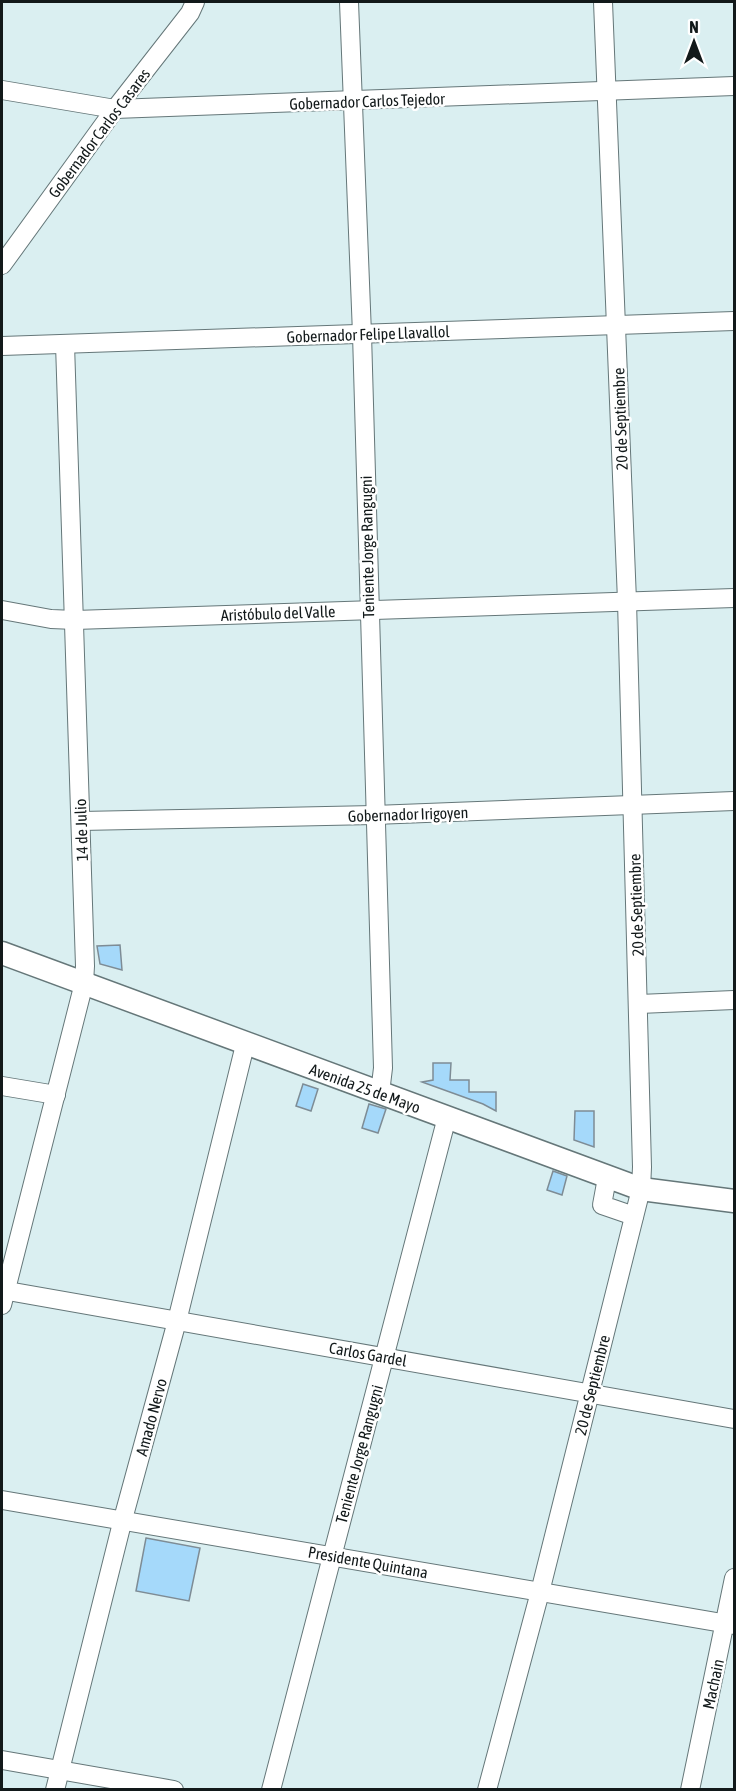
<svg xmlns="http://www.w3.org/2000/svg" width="736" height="1791" font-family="'Asap Condensed',sans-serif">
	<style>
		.building { fill: #a5d9fa; stroke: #7e8c95; stroke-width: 1.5 }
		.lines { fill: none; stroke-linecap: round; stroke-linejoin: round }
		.minor-casing { stroke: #657779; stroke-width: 20 }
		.major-casing { stroke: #657779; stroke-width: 25 }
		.minor { stroke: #fff; stroke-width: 18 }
		.major { stroke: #fff; stroke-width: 22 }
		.labels { text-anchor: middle; stroke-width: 5; stroke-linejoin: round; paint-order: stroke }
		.street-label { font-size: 16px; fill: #12191a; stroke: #fff }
	</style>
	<rect width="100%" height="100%" fill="#daeff1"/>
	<g class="building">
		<path d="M120 945 122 970 100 964 97 946Z"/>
		<path d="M433 1063H451L450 1080H469V1092H496V1111L483 1104 422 1082 433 1080Z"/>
		<path d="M303 1084 318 1089 311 1111 296 1106Z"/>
		<path d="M369 1104 386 1109 378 1133 362 1128Z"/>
		<path d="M575 1111H594V1147L574 1140Z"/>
		<path d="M553 1171 567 1176 562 1195 547 1190Z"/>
		<path d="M146 1538 200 1548 189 1601 136 1591Z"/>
	</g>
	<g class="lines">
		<defs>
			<g id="minor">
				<path d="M349 2 362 334 383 1068 380 1093"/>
				<path d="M2 90 115 109 734 86"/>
				<path d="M2 265 115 109 190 13 195 2"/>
				<path d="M2 346 734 321"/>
				<path d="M2 610 51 619 75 620 734 598"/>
				<path d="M81 821 374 815 734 801"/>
				<path d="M639 1004 734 1000"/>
				<path d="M2 1086 56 1095"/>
				<path d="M607 1178 602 1205 634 1216"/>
				<path d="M2 1290 734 1419"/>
				<path d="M2 1305 84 983 85 966 65 344"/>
				<path d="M2 1500 734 1625"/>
				<path d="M2 1760 174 1790"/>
				<path d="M55 1790 123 1519 177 1321 245 1045"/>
				<path d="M271 1790 447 1117"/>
				<path d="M487 1790 540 1592 641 1189 642 1167 627 601 603 2"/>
				<path d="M690 1790 734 1578"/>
			</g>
			<path id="major" d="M2 953 641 1189 734 1201"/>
		</defs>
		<use href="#minor" class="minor-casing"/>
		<use href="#major" class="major-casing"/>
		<use href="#minor" class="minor"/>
		<use href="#major" class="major"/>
	</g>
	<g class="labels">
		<g class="street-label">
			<text transform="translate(367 101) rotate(-2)" y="6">Gobernador Carlos Tejedor</text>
			<text transform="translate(99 133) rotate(-53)" y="6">Gobernador Carlos Casares</text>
			<text transform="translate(368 334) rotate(-2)" y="6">Gobernador Felipe Llavallol</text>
			<text transform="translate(620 419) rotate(-92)" y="6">20 de Septiembre</text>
			<text transform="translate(367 547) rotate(-91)" y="6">Teniente Jorge Rangugni</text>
			<text transform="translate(278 613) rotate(-2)" y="6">Aristóbulo del Valle</text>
			<text transform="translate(408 814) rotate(-2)" y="6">Gobernador Irigoyen</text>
			<text transform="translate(81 830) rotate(-92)" y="6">14 de Julio</text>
			<text transform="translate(636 905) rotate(-92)" y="6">20 de Septiembre</text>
			<text transform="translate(365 1088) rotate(20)" y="6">Avenida 25 de Mayo</text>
			<text transform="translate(368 1354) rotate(10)" y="6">Carlos Gardel</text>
			<text transform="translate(592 1385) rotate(-76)" y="6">20 de Septiembre</text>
			<text transform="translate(151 1417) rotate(-75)" y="6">Amado Nervo</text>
			<text transform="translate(359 1454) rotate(-75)" y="6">Teniente Jorge Rangugni</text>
			<text transform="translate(368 1562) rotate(10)" y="6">Presidente Quintana</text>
			<text transform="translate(713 1684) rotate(-78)" y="6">Machain</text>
		</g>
	</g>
	<rect width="736" height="1791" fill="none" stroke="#12191a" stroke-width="6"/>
	<g transform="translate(694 42)" stroke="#ffffff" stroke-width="4.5" paint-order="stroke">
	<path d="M0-4.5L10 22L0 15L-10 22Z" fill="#12191a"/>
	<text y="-9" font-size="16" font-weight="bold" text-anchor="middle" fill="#12191a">N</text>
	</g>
</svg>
